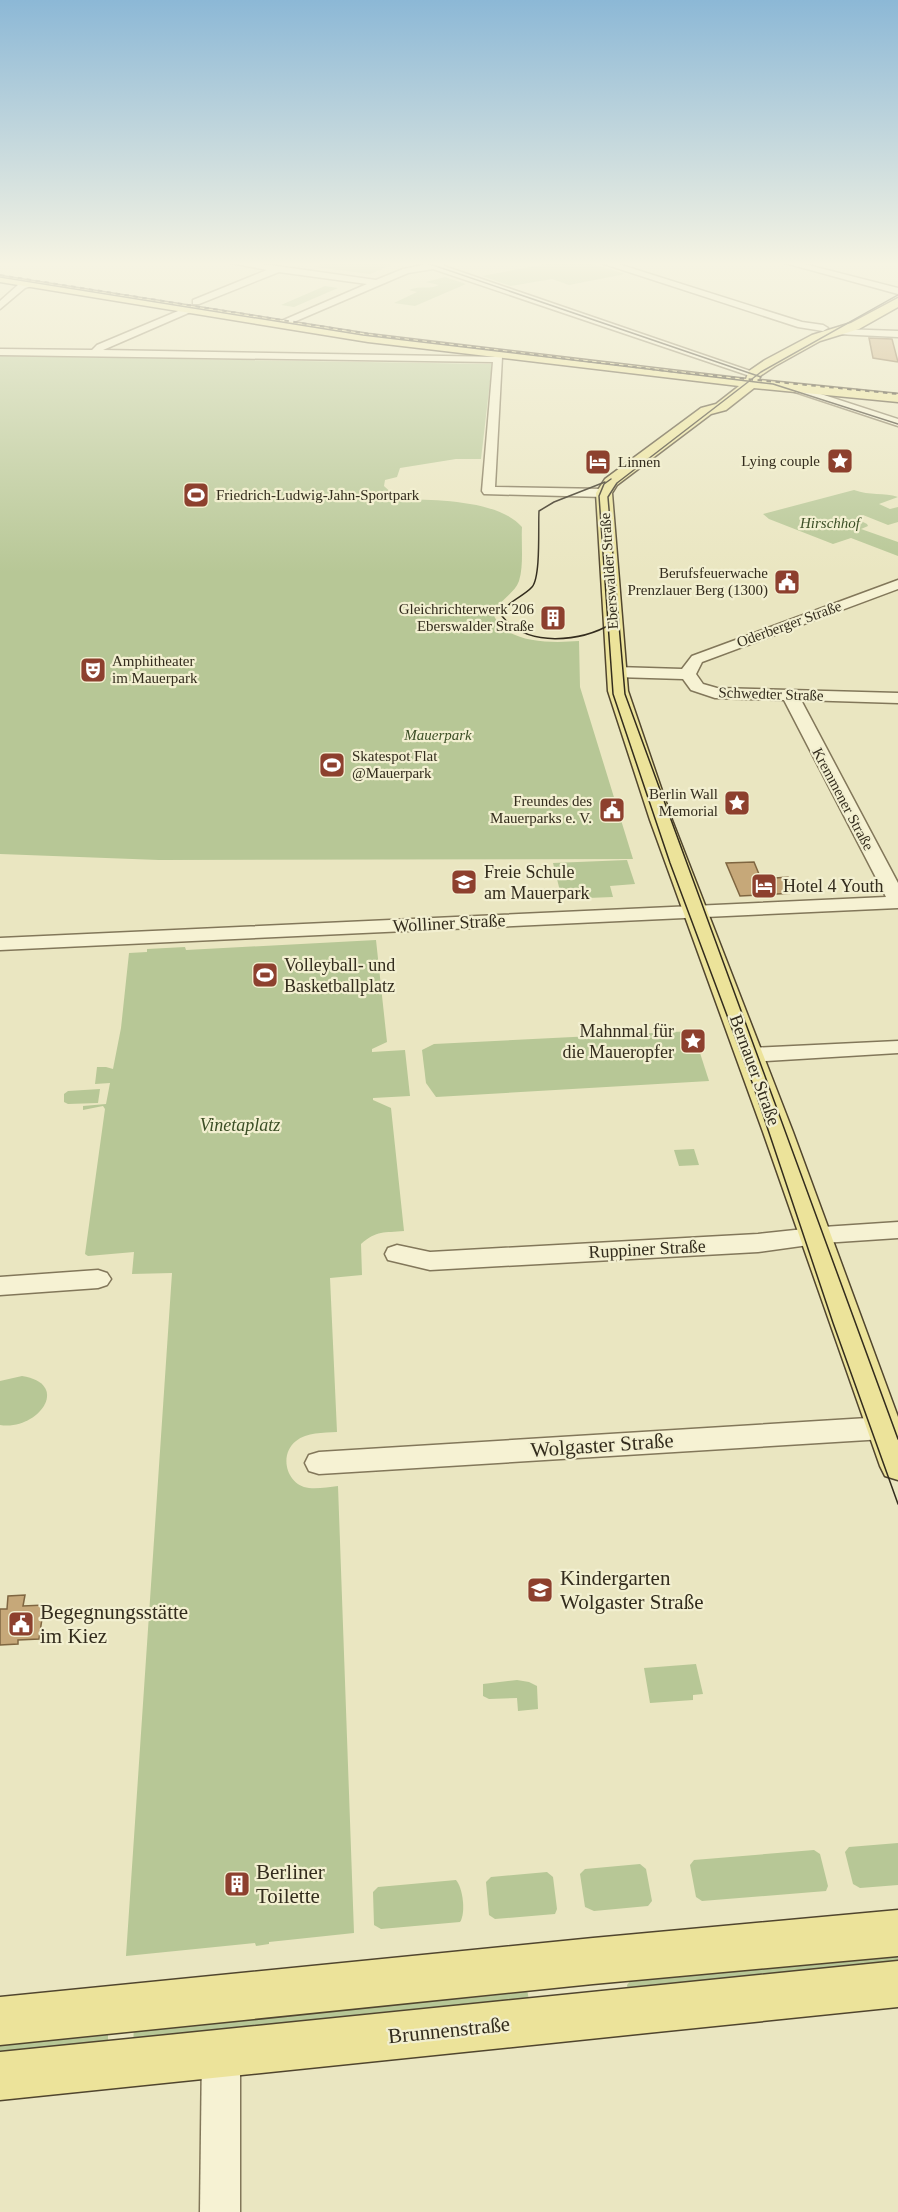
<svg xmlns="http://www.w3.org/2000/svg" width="898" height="2212" font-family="'Times New Roman',serif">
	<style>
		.green { fill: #b7c796 }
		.building { fill: #c6a879; stroke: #7f6641; stroke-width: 1.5 }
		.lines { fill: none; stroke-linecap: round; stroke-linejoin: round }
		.minor-casing { stroke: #82775a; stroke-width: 3 }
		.major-casing { stroke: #50452e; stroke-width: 3 }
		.minor { fill: #f6f2d3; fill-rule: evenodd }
		.major { fill: #ece39a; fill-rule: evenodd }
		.tram { stroke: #332c1d; stroke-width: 1.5 }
		.rail { stroke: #332c1d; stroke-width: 2; stroke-dasharray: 4.5 4.5; stroke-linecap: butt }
		.labels { text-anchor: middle; stroke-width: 4.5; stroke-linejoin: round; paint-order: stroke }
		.far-poi-label { font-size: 15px; fill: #332c1d; stroke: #f2efd0; text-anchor: end }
		.far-park-label { font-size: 15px; font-style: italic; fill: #3b4e25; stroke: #f2efd0 }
		.far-street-label { font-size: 15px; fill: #332c1d; stroke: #f2efd0 }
		.poi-label { font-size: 18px; fill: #332c1d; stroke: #f2efd0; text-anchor: start }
		.street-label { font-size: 18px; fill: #332c1d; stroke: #f2efd0 }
		.park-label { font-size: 18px; font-style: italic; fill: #3b4e25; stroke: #f2efd0 }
		.near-street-label { font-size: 21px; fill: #332c1d; stroke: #f2efd0 }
		.near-poi-label { font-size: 21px; fill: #332c1d; stroke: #f2efd0; text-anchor: start }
	</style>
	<rect width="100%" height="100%" fill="#eae6c1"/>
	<g class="green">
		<path d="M324 263H388L392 265 370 274 315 267Z"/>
		<path d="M551 263H590L625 274 569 285 552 279 511 286 482 276Z"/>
		<path d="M445 277 466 284 415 306 394 303 417 292 409 290C421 285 429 290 439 285L426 282Z"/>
		<path d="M325 286 338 288 294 307 281 305Z"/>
		<path d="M0 356 492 364 481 459H456L400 468 397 477 385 480 384 486 398 499C431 500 498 499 522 527 521 543 524 565 519 581 514 595 496 601 494 616 508 644 552 643 579 641L580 687 633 859 159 860 0 854Z"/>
		<path d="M854 490C870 496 884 492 898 497L879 504 890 509 898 507V522L888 525 863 515 859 520 867 524 868 526 861 529 898 542V556L851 538 833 544 769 519 763 514Z"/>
		<path d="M627 860 635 884 610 886 613 897 562 899 553 863Z"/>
		<path d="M376 940 387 1042 372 1049V1052L405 1050 410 1096 373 1098V1100L391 1108 404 1231C384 1233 377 1230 361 1244L362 1275 330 1278 337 1432C323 1433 307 1432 296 1441 278 1455 287 1486 309 1488 318 1489 329 1487 338 1486L354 1933 269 1942V1944L256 1946 255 1943 126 1956 172 1273 132 1274 134 1252 88 1256 85 1254 105 1109 103 1106 83 1110V1106L106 1104 110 1083 95 1084 97 1067H106L113 1069 121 1028 129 953 147 952V949L185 947 186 950Z"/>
		<path d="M693 1031 709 1081 436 1097 426 1083 422 1050 434 1044Z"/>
		<path d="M100 1089 98 1103 68 1104 64 1102V1094L68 1091Z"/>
		<path d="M694 1149 699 1165 679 1166 674 1150Z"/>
		<path d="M22 1376C72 1384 38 1431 0 1425V1381Z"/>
		<path d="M696 1664 703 1694 693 1695V1700L650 1703 644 1668Z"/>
		<path d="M517 1680 529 1682 537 1686 538 1709 518 1711 517 1698 489 1699 483 1696V1684Z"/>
		<path d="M898 1843V1885L860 1888 853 1884 845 1852 849 1847Z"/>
		<path d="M814 1850 820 1854 828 1886 826 1891 702 1901 696 1897 690 1865 694 1860Z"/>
		<path d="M640 1864 646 1869 652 1901 648 1906 594 1911 585 1907 580 1874 585 1869Z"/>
		<path d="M547 1872 553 1877 557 1909 555 1914 495 1919 489 1915 486 1882 491 1877Z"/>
		<path d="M456 1880C463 1888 466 1913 460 1922L381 1929 374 1925 373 1892 378 1887Z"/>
		<path d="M898 1953V1971L628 1992 627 1985 631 1980Z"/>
		<path d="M527 1989 530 2006 133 2044 134 2027Z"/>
		<path d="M108 2030V2047L0 2057V2040Z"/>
	</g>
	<g class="building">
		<path d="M869 338 892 339 898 362 873 358Z"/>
		<path d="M754 862 761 879 788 877 795 893 740 896 726 863Z"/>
		<path d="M25 1595 23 1606 44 1605 39 1639 18 1640V1644L0 1645V1609H7L8 1596Z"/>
	</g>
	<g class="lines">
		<defs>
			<g id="minor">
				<path d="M231 263H255L376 280 403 269 423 265 421 263H443L444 266 759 374 754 377 750 376 433 269 408 273 282 327 277 324 279 322 367 284 279 272 199 304H193V300L267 270Z"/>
				<path d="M601 263H615L802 322 823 325 828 328 823 331 798 327Z"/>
				<path d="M785 263H800L898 288V294Z"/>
				<path d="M29 281 32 282V286L25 288 0 309V301L19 284Z"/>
				<path d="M190 306 193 307V311L103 350 502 357 495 487 604 489 610 493 604 497 484 494 482 491 493 362 0 355V349L92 350 97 345Z"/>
				<path d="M841 329 898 331V337L837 334V330Z"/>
				<path d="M793 385 898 419V426L789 390V386Z"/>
				<path d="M898 580V589L702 662 696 674 703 684 717 688 898 693V703L801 700 898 883V908L0 950V938L886 897 784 700 715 698 691 690 683 679 616 677 608 672 616 667 682 669 692 656Z"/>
				<path d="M898 1041V1053L750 1062 742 1060 739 1055 742 1050 750 1048Z"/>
				<path d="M898 1222V1238L823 1243 758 1252 430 1270 388 1260 385 1254 388 1248 397 1245 430 1252 758 1234 823 1227Z"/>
				<path d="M98 1270 107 1273 111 1279 107 1285 98 1288 0 1295V1277Z"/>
				<path d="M884 1417 894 1420 898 1428 894 1436 884 1439 319 1474 309 1471 305 1463 309 1455 319 1452Z"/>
				<path d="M221 2034 234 2040 240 2053V2212H200L202 2053 208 2040Z"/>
			</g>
			<g id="major">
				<path d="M0 276 368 334 746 379 749 371 765 360 812 335 851 323 898 298V307L859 329 820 341 775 366 760 376 759 380 898 394V402L754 388 726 410 711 414 617 485 612 493 628 691 672 820 793 1132 898 1417V1480L885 1476 880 1466 763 1132 650 820 608 691 596 493 605 479 701 408 716 404 739 386 368 342 0 282Z"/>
				<path d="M898 1910V1956L593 1984 0 2045V1997L593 1938Z"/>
				<path d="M898 1961V2007L0 2100V2052Z"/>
			</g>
		</defs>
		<use href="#minor" class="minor-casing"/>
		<use href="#major" class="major-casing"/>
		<use href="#minor" class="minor"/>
		<use href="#major" class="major"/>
		<g class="tram">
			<path d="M427 263 761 377"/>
			<path d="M0 277 363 335 773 384 898 424"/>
			<path d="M898 295 761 372 617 483 608 497 625 694 898 1439"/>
			<path d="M611 479 604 484 599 496 613 694 670 863 753 1085 833 1323 898 1504"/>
			<path d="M605 482 554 502 539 511C538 526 541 577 532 587 522 598 507 600 502 616 527 648 581 642 613 623"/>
		</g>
		<path class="rail" d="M0 275 382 336 676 372 898 394"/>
	</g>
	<linearGradient id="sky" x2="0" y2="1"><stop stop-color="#8cb8d6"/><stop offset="0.46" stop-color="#f6f4e3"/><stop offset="1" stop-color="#f6f4e3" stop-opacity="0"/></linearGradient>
	<rect width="898" height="573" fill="url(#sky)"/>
	<defs>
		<symbol id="sight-square" viewBox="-11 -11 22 22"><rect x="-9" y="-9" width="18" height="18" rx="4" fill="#8d402e" stroke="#f2efd0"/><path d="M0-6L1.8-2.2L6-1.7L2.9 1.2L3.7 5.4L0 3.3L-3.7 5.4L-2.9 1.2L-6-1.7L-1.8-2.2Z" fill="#fff"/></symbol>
		<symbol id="hotel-square" viewBox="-11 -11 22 22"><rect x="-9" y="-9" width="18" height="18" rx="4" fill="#8d402e" stroke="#f2efd0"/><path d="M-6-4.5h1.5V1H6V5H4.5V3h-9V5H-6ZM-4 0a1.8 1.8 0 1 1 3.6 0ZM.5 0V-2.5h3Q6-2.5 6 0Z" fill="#fff"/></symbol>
		<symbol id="stadium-square" viewBox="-11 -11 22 22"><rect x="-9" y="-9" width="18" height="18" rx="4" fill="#8d402e" stroke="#f2efd0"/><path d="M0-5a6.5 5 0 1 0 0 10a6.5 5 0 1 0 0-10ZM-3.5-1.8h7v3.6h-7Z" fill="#fff"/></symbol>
		<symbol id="civic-square" viewBox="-11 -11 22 22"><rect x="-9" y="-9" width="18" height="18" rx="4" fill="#8d402e" stroke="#f2efd0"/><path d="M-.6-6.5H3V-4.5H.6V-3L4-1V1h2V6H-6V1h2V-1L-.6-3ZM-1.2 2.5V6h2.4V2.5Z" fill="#fff"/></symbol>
		<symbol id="building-square" viewBox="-11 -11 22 22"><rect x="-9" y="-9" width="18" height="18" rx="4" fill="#8d402e" stroke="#f2efd0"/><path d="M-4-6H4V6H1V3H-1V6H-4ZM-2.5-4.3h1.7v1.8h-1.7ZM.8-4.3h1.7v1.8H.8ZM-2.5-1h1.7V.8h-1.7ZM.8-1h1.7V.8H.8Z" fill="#fff"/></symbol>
		<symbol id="theatre-square" viewBox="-11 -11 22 22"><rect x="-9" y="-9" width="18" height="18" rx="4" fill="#8d402e" stroke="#f2efd0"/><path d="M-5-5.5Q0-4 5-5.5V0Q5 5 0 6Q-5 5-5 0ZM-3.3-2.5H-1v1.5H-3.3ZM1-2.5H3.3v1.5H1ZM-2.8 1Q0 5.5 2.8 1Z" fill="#fff"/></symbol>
		<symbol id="school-square" viewBox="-11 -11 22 22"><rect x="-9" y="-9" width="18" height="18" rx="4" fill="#8d402e" stroke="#f2efd0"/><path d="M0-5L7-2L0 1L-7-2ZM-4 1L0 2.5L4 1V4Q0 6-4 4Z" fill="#fff"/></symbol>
	</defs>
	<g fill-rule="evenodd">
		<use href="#sight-square" x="825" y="446" width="30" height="30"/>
		<use href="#hotel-square" x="583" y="447" width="30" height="30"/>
		<use href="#stadium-square" x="181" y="480" width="30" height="30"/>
		<use href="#civic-square" x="772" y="567" width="30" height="30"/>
		<use href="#building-square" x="538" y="603" width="30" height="30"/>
		<use href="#theatre-square" x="78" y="655" width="30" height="30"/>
		<use href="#stadium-square" x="317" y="750" width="30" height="30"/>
		<use href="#sight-square" x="722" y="788" width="30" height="30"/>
		<use href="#civic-square" x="597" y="795" width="30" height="30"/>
		<use href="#school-square" x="449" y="867" width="30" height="30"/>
		<use href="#hotel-square" x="749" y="871" width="30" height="30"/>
		<use href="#stadium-square" x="250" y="960" width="30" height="30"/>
		<use href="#sight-square" x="678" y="1026" width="30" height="30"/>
		<use href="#school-square" x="525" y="1575" width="30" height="30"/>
		<use href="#civic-square" x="6" y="1609" width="30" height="30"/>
		<use href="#building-square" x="222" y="1869" width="30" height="30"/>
	</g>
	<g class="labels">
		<g class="far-poi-label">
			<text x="820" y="466">Lying couple</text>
			<text x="618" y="467" text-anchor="start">Linnen</text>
			<text x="216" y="500" text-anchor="start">Friedrich-Ludwig-Jahn-Sportpark</text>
			<text x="768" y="578">Berufsfeuerwache<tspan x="768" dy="17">Prenzlauer Berg (1300)</tspan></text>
			<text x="534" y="614">Gleichrichterwerk 206<tspan x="534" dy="17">Eberswalder Straße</tspan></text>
			<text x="112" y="666" text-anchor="start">Amphitheater<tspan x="112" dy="17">im Mauerpark</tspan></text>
			<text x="352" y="761" text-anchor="start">Skatespot Flat<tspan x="352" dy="17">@Mauerpark</tspan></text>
			<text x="718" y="799">Berlin Wall<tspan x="718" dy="17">Memorial</tspan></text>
			<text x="592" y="806">Freundes des<tspan x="592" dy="17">Mauerparks e. V.</tspan></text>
		</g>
		<g class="far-park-label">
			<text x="830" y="528">Hirschhof</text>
			<text x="438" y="740">Mauerpark</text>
		</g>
		<g class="far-street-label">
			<text transform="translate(609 571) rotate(-94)" y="5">Eberswalder Straße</text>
			<text transform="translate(789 624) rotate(-20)" y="5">Oderberger Straße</text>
			<text transform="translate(771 694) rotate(2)" y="5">Schwedter Straße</text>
			<text transform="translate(843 799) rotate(62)" y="5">Kremmener Straße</text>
		</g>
		<g class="poi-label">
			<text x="484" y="878">Freie Schule<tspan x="484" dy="21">am Mauerpark</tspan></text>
			<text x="783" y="892">Hotel 4 Youth</text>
			<text x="284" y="971">Volleyball- und<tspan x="284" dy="21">Basketballplatz</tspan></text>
			<text x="674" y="1037" text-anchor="end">Mahnmal für<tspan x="674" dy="21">die Maueropfer</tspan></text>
		</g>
		<g class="street-label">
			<text transform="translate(449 923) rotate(-3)" y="6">Wolliner Straße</text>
			<text transform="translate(755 1070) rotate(70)" y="6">Bernauer Straße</text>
			<text transform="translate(647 1249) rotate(-3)" y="6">Ruppiner Straße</text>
		</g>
		<g class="park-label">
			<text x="240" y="1131">Vinetaplatz</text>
		</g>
		<g class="near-street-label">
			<text transform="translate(602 1445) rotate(-4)" y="7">Wolgaster Straße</text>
			<text transform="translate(449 2030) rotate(-6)" y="7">Brunnenstraße</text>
		</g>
		<g class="near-poi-label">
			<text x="560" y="1585">Kindergarten<tspan x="560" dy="24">Wolgaster Straße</tspan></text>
			<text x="40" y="1619">Begegnungsstätte<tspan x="40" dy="24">im Kiez</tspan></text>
			<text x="256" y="1879">Berliner<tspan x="256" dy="24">Toilette</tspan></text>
		</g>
	</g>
</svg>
